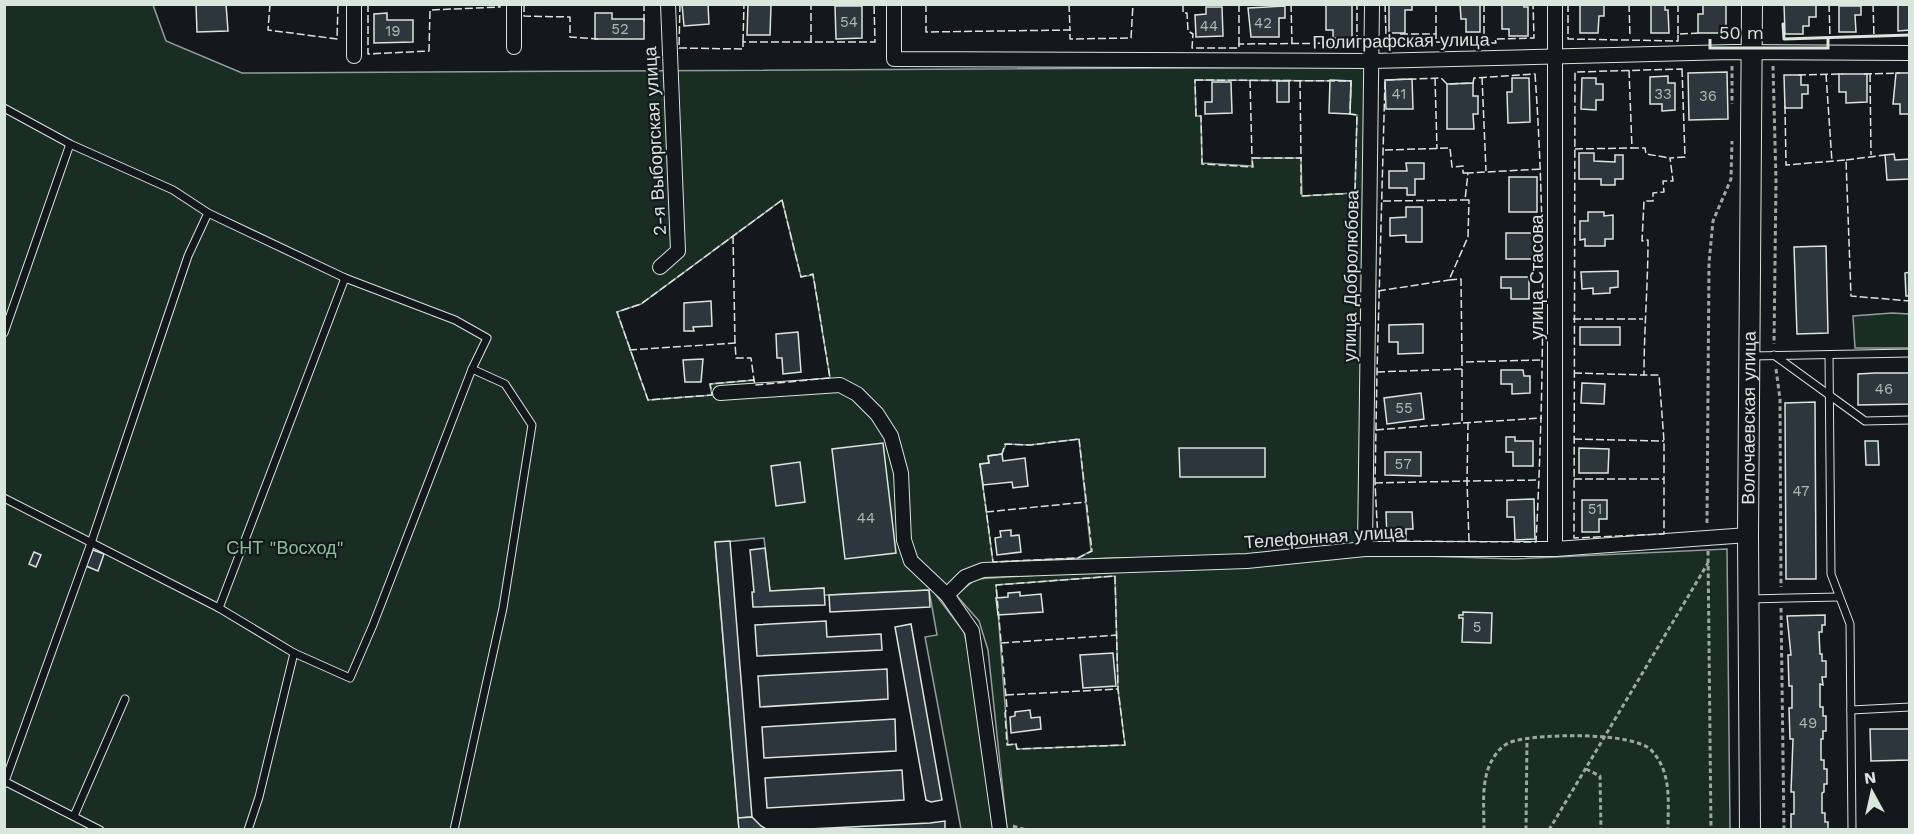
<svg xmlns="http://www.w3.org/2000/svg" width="1914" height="834" font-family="'Work Sans',sans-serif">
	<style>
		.green { fill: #1a2d24; stroke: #939e99; stroke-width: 1.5; fill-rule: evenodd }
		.building { fill: #2c363c; stroke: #d8e6dc; stroke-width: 1.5 }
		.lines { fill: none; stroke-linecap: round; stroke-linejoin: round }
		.lane-casing { stroke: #d8e6dc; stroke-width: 9 }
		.street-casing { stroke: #d8e6dc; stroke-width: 16 }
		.secondary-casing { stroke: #d8e6dc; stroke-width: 22 }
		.path { stroke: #9da8a2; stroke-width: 3; stroke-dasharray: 4.5 3; stroke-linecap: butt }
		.lane { stroke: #14181c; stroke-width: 7 }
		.street { stroke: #14181c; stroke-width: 14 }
		.secondary { stroke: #14181c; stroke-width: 20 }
		.fence { stroke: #d8e6dc; stroke-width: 1.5; stroke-dasharray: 8 3; stroke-linecap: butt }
		.wall { stroke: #d8e6dc; stroke-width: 3 }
		.labels { text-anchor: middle; stroke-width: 4.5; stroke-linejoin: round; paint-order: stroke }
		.number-label { font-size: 15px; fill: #adbab4 }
		.street-label { font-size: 18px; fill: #d8e6dc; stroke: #14181c }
		.park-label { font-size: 18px; fill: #8ac095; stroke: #14181c }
	</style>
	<rect width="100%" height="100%" fill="#14181c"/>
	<g class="green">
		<path d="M5 5H153L166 41 242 73 1365 67 1360 545 1247 556 1110 558 985 565 964 571 936 595 964 632 970 657 993 829H961L925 637 937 635 929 590 829 595H824V588L770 591 764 538 715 543 739 829 5 830ZM1195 80 1351 81 1350 114 1357 115 1355 193 1302 196 1301 158H1252V166L1202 163 1201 116H1196ZM782 200 801 277 813 275 830 378 755 385 754 380 710 384 712 395 648 400 617 312 641 304ZM1079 439 1091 551 1078 558 993 562 980 464 989 463 988 456 1002 454 1006 444 1030 445Z"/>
		<path d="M1892 313 1909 314V348H1855L1853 316Z"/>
		<path d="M1727 549 1730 829H1007L988 650 979 621 956 595 976 579 1365 554 1514 559ZM1115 576 1118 689 1125 745 1017 749 1016 744 1008 745 996 585Z"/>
	</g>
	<g class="building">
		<path d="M196 4H226L228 31 197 32Z"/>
		<path d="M682 4H708L709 24 684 26Z"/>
		<path d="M748 4 771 5 770 35H747Z"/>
		<path d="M1326 4H1352V39L1333 38V30H1326Z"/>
		<path d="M1389 4H1412V10H1405V33H1389Z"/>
		<path d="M1460 4H1480V32H1466V19H1461Z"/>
		<path d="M1502 4H1524V7H1528V36H1509V29H1502Z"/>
		<path d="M1580 4H1604V16H1599L1598 33H1580Z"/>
		<path d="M1651 4H1665V10H1668L1669 33H1651Z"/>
		<path d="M1703 4H1726V33H1698V14H1703Z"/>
		<path d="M1784 4H1816V17H1809V26H1803V34H1785Z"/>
		<path d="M1898 4H1910V30L1898 31Z"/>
		<path d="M835 6H862V38L836 39Z"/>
		<path d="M1285 6V18H1279V37H1251L1248 8Z"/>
		<path d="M1839 6H1861V15H1855L1856 32H1839Z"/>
		<path d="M1206 7H1222L1223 36 1196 37 1195 15 1206 14Z"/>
		<path d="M387 13V20H413V42L374 43V14Z"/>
		<path d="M595 13H612V19H644V39H595Z"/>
		<path d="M1727 72 1728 119 1689 120 1688 73Z"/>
		<path d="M1896 73H1910V114H1900V104H1893Z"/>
		<path d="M1839 74H1867V102L1846 103V92H1839Z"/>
		<path d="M1784 75H1801V85H1808V94H1802V108H1785Z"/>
		<path d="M1668 76V83H1675V110L1662 111V104H1650V77Z"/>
		<path d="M1512 78H1529L1530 122 1508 123 1507 92H1512Z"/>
		<path d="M1582 78H1596V84H1603V100H1596V110L1581 109Z"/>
		<path d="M1412 79 1413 109H1386L1385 80Z"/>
		<path d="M1330 80 1351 81 1350 114 1329 113Z"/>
		<rect x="1277" y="81" width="12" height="21"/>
		<path d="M1212 82H1231L1232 113 1205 114V102H1212Z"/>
		<path d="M1473 83V96H1478V114H1473L1474 129H1447V84Z"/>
		<path d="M1579 153H1594V161L1615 162V155H1623V179H1615V185H1601V179H1579Z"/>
		<path d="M1894 154 1895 160 1910 159V179L1887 180 1885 155Z"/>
		<path d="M1406 163H1424V179H1415V195H1407V188H1389V171H1407Z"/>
		<rect x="1509" y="177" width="28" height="35"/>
		<path d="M1406 207H1422V242H1406V235L1390 236V218L1406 217Z"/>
		<path d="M1588 212H1604V216L1613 215V239H1605V246H1585V239L1580 240V221H1588Z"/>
		<rect x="1506" y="233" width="30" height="26"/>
		<path d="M1826 246 1828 333 1797 334 1794 247Z"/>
		<path d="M1618 271V287L1610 288V293L1593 294V288L1582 289 1581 272Z"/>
		<path d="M1910 272V296H1906L1905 273Z"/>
		<path d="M1501 277H1529V299H1511V288H1501Z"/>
		<path d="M711 301 712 326 693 327 694 331H684V303Z"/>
		<path d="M1423 324V353L1398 354V342H1389V325Z"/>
		<rect x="1580" y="327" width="40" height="18"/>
		<path d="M798 332 801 372 783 374 782 358H777L776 334Z"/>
		<path d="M703 359 701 382H685L683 360Z"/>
		<path d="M1501 370H1523L1524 376H1530V393L1512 394V384H1501Z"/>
		<path d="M1875 373H1910V404L1858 405V374Z"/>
		<path d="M1582 383 1605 384 1604 404 1581 403Z"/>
		<path d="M1421 393 1424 419 1387 424 1384 398Z"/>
		<path d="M1815 402 1816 579H1786L1785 403Z"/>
		<path d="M1506 437H1515V441H1533V466H1513V452H1506Z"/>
		<path d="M1865 441H1878L1879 465H1866Z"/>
		<path d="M883 443 896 553 845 559 832 449Z"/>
		<path d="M1179 448H1265V477H1180Z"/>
		<path d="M1579 448 1609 449 1608 473H1579Z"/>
		<path d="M1385 452H1421V476L1385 475Z"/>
		<path d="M1002 454 1003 461 1025 458 1028 486 1013 488 1012 482 983 485 980 464 989 463 988 456Z"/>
		<path d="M800 462 805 502 776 506 771 466Z"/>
		<path d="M1534 499 1535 539 1515 540 1514 517H1507V500Z"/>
		<path d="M1582 500H1607V519H1599V532H1582Z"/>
		<path d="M1386 512H1412L1413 529H1406V540H1387Z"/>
		<path d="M1011 530V536L1019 535 1021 552 997 555 995 538 1001 537 1000 531Z"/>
		<path d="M730 541 752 817 738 818 715 542Z"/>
		<path d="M765 548 770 591 824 588 825 605 753 607 752 592H754L750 550Z"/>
		<path d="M93 550 104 554 98 571 86 566Z"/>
		<path d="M34 552 41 555 36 567 29 564Z"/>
		<path d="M929 590 930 607 830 612 829 595Z"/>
		<path d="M1020 592V596L1041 594 1043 612 998 615 996 598 1008 597V593Z"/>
		<path d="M1463 612 1492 613 1491 643 1462 642 1463 618H1459V615H1463Z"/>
		<path d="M1825 615V625H1822V632H1819L1820 654H1822V661H1826V677H1822L1823 685 1820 684V707H1823V716H1826V731H1823V739H1821V760H1824V769H1827V784H1824V792L1822 793V813H1825V822H1828V830H1791V814H1794V792H1791L1793 739H1790L1789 708H1792V686H1789L1788 655H1791L1787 616Z"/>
		<path d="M826 621 827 637 881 634 882 650 757 656 755 625Z"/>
		<path d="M911 624 942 800 931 802 926 800 895 627Z"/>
		<path d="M1113 653 1116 686 1083 688 1080 655Z"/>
		<path d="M887 669 888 699 760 707 758 676Z"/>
		<path d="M1030 710 1031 718 1040 717 1041 729 1011 733 1010 717 1015 716V712Z"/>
		<path d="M895 719 896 751 764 758 762 727Z"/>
		<path d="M1870 729H1910V760L1871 761Z"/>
		<path d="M902 770 904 800 767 808 765 778Z"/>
		<path d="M752 817 761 826 768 830H739L738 818Z"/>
		<path d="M945 821V830H789L930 823Z"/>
	</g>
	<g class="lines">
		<defs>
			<g id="lane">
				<path d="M4 108 70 144 173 190 208 213 345 278 455 320 487 338 472 369 373 625 350 678 294 653 219 608 4 498"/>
				<path d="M4 333 70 144"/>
				<path d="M1774 355 1865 421 1910 420"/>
				<path d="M1829 355 1831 574 1850 624 1852 830"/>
				<path d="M1751 356 1910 353"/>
				<path d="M1749 599 1839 597"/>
				<path d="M219 608 345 278"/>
				<path d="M1851 710 1910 707"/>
				<path d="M4 781 100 830"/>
				<path d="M4 784 91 543 188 256 208 213"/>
				<path d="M74 816 125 699"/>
				<path d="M248 830 259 797 294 653"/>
				<path d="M454 830 503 608 532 425 505 384 472 369"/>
			</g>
			<g id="street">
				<path d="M514 4V47"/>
				<path d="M894 4V59L1371 61 1732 52 1910 53"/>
				<path d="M1555 4V549"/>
				<path d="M354 56V4"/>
				<path d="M660 267 678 251 668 4"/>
				<path d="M720 393 840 385 857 394 877 414 891 436 901 473 904 540 911 561 947 595 972 631 1000 830"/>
				<path d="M1365 549 1372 4"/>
				<path d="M947 595 965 577 983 570 1247 561 1365 549H1555L1748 535"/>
			</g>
			<g id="secondary">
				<path id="s1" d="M1750 830 1748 535 1752 4"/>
			</g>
		</defs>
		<use href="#lane" class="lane-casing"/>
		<use href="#street" class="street-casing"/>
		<use href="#secondary" class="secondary-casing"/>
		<g class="path">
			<path d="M1732 66V104"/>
			<path d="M1773 66 1776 181 1774 344"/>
			<path d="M1776 369 1780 399 1781 587"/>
			<path d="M1707 523 1709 263 1713 221 1731 179 1732 141"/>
			<path d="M1708 551 1711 830"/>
			<path d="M1781 608 1784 830"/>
			<path d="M1586 769 1600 776 1601 830"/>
			<path d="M1013 826 1026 830"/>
			<path d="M1062 830H1064"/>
			<path d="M1484 830C1484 804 1480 775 1496 754 1500 748 1506 743 1514 741 1539 734 1634 731 1652 751 1672 773 1668 802 1668 830"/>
			<path d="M1526 830 1527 739"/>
			<path d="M1549 830 1708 563"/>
		</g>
		<use href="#lane" class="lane"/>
		<use href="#street" class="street"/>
		<use href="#secondary" class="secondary"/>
		<g class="fence">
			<path d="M270 4 268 30 337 39 338 4"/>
			<path d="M368 4V54L429 51 430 10 500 7V4"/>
			<path d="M524 4V16L570 17V37L598 39"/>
			<path d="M680 4 679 48 743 49V42H875L874 4"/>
			<path d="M926 4V32L1070 30V39L1131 38 1133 4"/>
			<path d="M1069 4 1070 30"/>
			<path d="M1183 4V13H1187L1188 31 1193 34 1192 48H1239V44L1357 43V4"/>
			<path d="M1239 4V44"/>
			<path d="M1291 4 1292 44"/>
			<path d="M1385 4 1386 34H1391"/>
			<path d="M1484 4V43"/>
			<path d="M1568 4V39L1678 41V34L1700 33"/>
			<path d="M1629 4 1630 37"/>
			<path d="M1829 4 1830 37"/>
			<path d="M1873 4 1874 36"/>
			<path d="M644 22V4"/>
			<path d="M1400 34H1436V42L1496 43 1495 39 1534 38 1533 4"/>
			<path d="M1436 34V4"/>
			<path d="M1678 34V4"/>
			<path d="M743 42 744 4"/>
			<path d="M811 43V4"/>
			<path d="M1682 69 1685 157 1670 158 1673 181H1663L1664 192 1653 193V201H1644L1642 241 1648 240C1648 285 1644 329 1644 375H1659L1664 441V534L1574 538 1575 72Z"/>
			<path d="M1629 70 1632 148H1645L1646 154 1670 158"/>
			<path d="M1535 74C1546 229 1544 386 1536 542L1378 541 1375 483 1377 372 1385 80 1441 78 1447 84 1473 83 1474 78Z"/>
			<path d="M1826 74 1832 162"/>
			<path d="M1864 74 1900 73"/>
			<path d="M1870 74 1871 155"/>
			<path d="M1798 75 1843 74"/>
			<path d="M1482 77 1486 171"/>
			<path d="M1435 78 1437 149"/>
			<path d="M1195 80 1351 81 1350 114 1357 115 1355 193 1301 196V158H1252L1253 167 1202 164 1201 116H1196Z"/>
			<path d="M1250 80 1252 158"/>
			<path d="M1300 80 1301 158"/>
			<path d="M1785 106 1786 165 1846 160 1851 296 1910 301"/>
			<path d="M1575 149 1632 148"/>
			<path d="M1385 150 1450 148 1452 167 1463 166V173H1468"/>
			<path d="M1846 160 1885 155"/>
			<path d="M782 200 801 277 813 274 830 378 755 385 754 380 710 384 712 395 648 400 617 312 641 304Z"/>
			<path d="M1383 201 1465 200"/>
			<path d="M733 236 735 343"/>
			<path d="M1378 291 1449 280"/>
			<path d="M1573 319H1643"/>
			<path d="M629 350 735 343 736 358H751L754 380"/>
			<path d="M1540 360 1462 362 1461 279 1449 280 1468 237 1469 200H1465L1468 173 1542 169"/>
			<path d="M1462 369V423L1542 418"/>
			<path d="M1377 372 1462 369V362"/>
			<path d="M1574 373 1644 375"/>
			<path d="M1376 430 1462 423"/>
			<path d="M1079 439 1092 551 1078 558 993 562 980 464 989 463 988 456 1002 454 1005 444 1030 445Z"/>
			<path d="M1574 439 1664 441"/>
			<path d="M1574 479H1664"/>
			<path d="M1375 483 1467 481 1468 423"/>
			<path d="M986 512 1086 502"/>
			<path d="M1469 541 1467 481 1539 480"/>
			<path d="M1115 576 1118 689 1125 745 1017 749 1016 744 1007 745 1005 713 1007 708 996 585Z"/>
			<path d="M1001 643 1117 635"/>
			<path d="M1006 695 1118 689"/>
		</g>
		<path class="wall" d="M1783 24 1784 39 1910 35"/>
	</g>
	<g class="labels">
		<g class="number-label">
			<text x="849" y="27">54</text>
			<text x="1263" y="28">42</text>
			<text x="1209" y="31">44</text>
			<text x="620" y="34">52</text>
			<text x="393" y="36">19</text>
			<text x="1399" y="99">41</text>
			<text x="1663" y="99">33</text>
			<text x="1708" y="101">36</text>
			<text x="1884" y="394">46</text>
			<text x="1404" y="413">55</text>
			<text x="1403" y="469">57</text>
			<text x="1801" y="496">47</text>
			<text x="1595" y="514">51</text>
			<text x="866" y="523">44</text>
			<text x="1477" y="632">5</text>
			<text x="1808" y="728">49</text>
		</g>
		<g class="street-label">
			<text transform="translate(1401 41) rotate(-1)" y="6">Полиграфская улица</text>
			<text transform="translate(655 141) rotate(-93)" y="6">2-я Выборгская улица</text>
			<text transform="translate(1351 276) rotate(-89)" y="6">улица Добролюбова</text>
			<text transform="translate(1537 277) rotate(-90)" y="6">улица Стасова</text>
			<text dy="6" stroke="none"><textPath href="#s1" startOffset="412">Волочаевская улица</textPath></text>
			<text transform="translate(1324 537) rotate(-4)" y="6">Телефонная улица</text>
		</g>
		<g class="park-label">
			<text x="285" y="554">СНТ "Восход"</text>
		</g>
	</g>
	<rect width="1914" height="834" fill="none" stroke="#d8e6dc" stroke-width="12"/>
	<g transform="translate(1872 792) rotate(352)" stroke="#14181c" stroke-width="4.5" paint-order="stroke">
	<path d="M0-4.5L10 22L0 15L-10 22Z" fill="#d8e6dc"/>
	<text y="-9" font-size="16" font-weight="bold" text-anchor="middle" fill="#d8e6dc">N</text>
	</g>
	<path d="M1710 39v9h118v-9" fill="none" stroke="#d8e6dc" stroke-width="3"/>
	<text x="1719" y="39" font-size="18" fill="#d8e6dc" stroke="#14181c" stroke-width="4.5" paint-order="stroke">50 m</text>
</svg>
